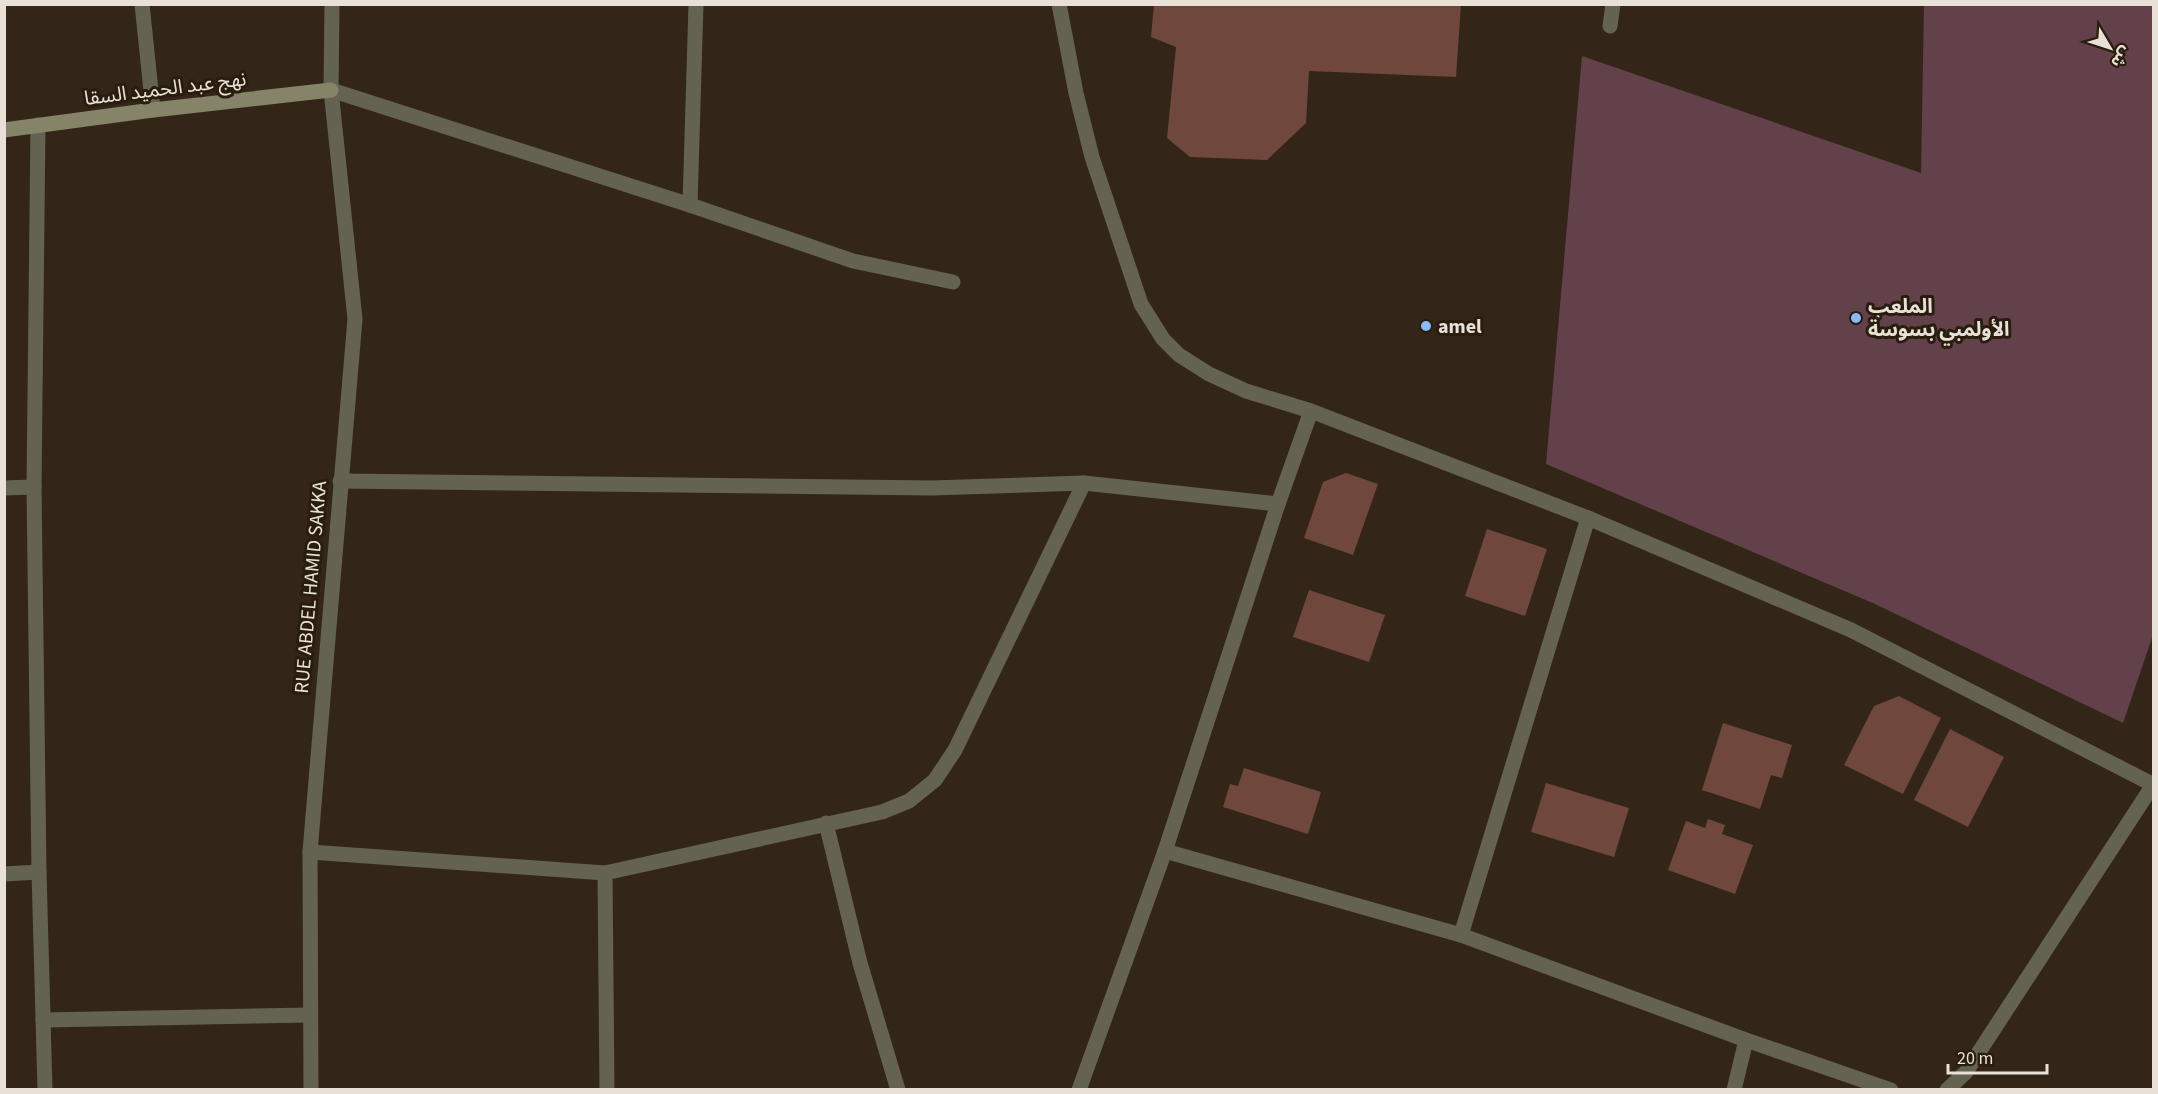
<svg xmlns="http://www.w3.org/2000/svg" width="2158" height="1094" font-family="'Source Sans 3','Noto Sans Arabic',sans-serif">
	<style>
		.green { fill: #62414a }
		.building { fill: #6f473c }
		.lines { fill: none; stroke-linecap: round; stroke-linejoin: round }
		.lane { stroke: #646352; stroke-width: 15 }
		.street { stroke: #646352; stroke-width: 15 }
		.secondary { stroke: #858468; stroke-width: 15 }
		.poi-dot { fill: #89bafc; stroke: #291d0e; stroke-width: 2 }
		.labels { text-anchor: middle; stroke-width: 6; stroke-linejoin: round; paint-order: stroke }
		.street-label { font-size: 20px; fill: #e9e1d8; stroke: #291d0e }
		.poi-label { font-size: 20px; font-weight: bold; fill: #e9e1d8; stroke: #291d0e; text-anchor: start }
	</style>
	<rect width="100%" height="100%" fill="#332618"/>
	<path class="green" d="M1924 5H2153L2154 632 2123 723 1875 604 1546 464 1582 56 1921 173Z"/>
	<g class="building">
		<path d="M1154 4H1461L1456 77 1309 71 1306 123 1267 160 1190 157 1167 138 1176 47 1151 37Z"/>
		<path d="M1346 473 1378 484 1353 555 1304 538 1323 482Z"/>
		<path d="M1487 529 1547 549 1525 616 1465 596Z"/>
		<path d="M1309 590 1385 615 1369 662 1293 637Z"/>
		<path d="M1899 696 1941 718 1903 794 1844 765 1874 706Z"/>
		<path d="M1723 723 1792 745 1782 778 1771 775 1760 809 1702 790Z"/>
		<path d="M1950 729 2004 757 1968 827 1914 800Z"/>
		<path d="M1244 768 1321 792 1308 834 1223 807 1230 784 1238 786Z"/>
		<path d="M1546 783 1629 808 1614 857 1531 832Z"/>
		<path d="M1708 819 1725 825 1722 834 1753 845 1735 894 1668 870 1686 821 1705 828Z"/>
	</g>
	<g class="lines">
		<path class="lane" d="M1610 26 1613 4"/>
		<g class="street">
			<path d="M142 4 153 110"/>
			<path d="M1059 4 1076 93 1092 157 1141 304 1163 339 1179 355 1209 374 1246 391 1311 411 1588 518 1851 630 2154 785"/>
			<path d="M331 90 690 205 853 261 953 282"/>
			<path d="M38 125 34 487 39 872 45 1090"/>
			<path d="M690 205 696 4"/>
			<path d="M340 481 932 488 1084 483 1278 504 1165 851 1079 1090"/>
			<path d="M4 488 34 487"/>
			<path d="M1278 504 1311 411"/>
			<path d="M826 823 860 963 898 1090"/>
			<path d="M1165 851 1461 935 1746 1040 1734 1090"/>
			<path d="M310 852 605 873 882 812 909 801 935 780 955 750 1084 483"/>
			<path d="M605 873 607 1090"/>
			<path d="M4 874 39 872"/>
			<path d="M1461 935 1588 518"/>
			<path d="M43 1020 309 1015"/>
			<path d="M1746 1040 1891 1090"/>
			<path d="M311 1090 310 852 355 319 331 90 332 4"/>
			<path d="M1947 1090 1966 1072 2153 785"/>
		</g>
		<path class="secondary" d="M4 130 153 110 331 90"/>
	</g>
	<g class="poi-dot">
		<circle cx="1856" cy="318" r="6"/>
		<circle cx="1426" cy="326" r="6"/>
	</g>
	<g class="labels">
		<g class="street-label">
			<text transform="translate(165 88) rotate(-7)" y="7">نهج عبد الحميد السقا</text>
			<text transform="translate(310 587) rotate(-85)" y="7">RUE ABDEL HAMID SAKKA</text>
		</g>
		<g class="poi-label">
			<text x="1868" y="313">الملعب<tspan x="1868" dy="23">الأولمبي بسوسة</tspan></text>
			<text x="1438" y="333">amel</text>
		</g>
	</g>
	<rect width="2158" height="1094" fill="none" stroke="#e9e1d8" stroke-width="12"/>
	<g transform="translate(2110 48) rotate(129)" stroke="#291d0e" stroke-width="4.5" paint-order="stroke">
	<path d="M0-4.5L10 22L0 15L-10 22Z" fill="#e9e1d8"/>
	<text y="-9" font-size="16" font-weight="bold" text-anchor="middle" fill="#e9e1d8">ش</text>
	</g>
	<path d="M1948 1064v9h99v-9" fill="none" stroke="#e9e1d8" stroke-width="3"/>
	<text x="1957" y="1064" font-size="18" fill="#e9e1d8" stroke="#291d0e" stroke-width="4.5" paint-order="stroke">20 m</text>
</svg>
